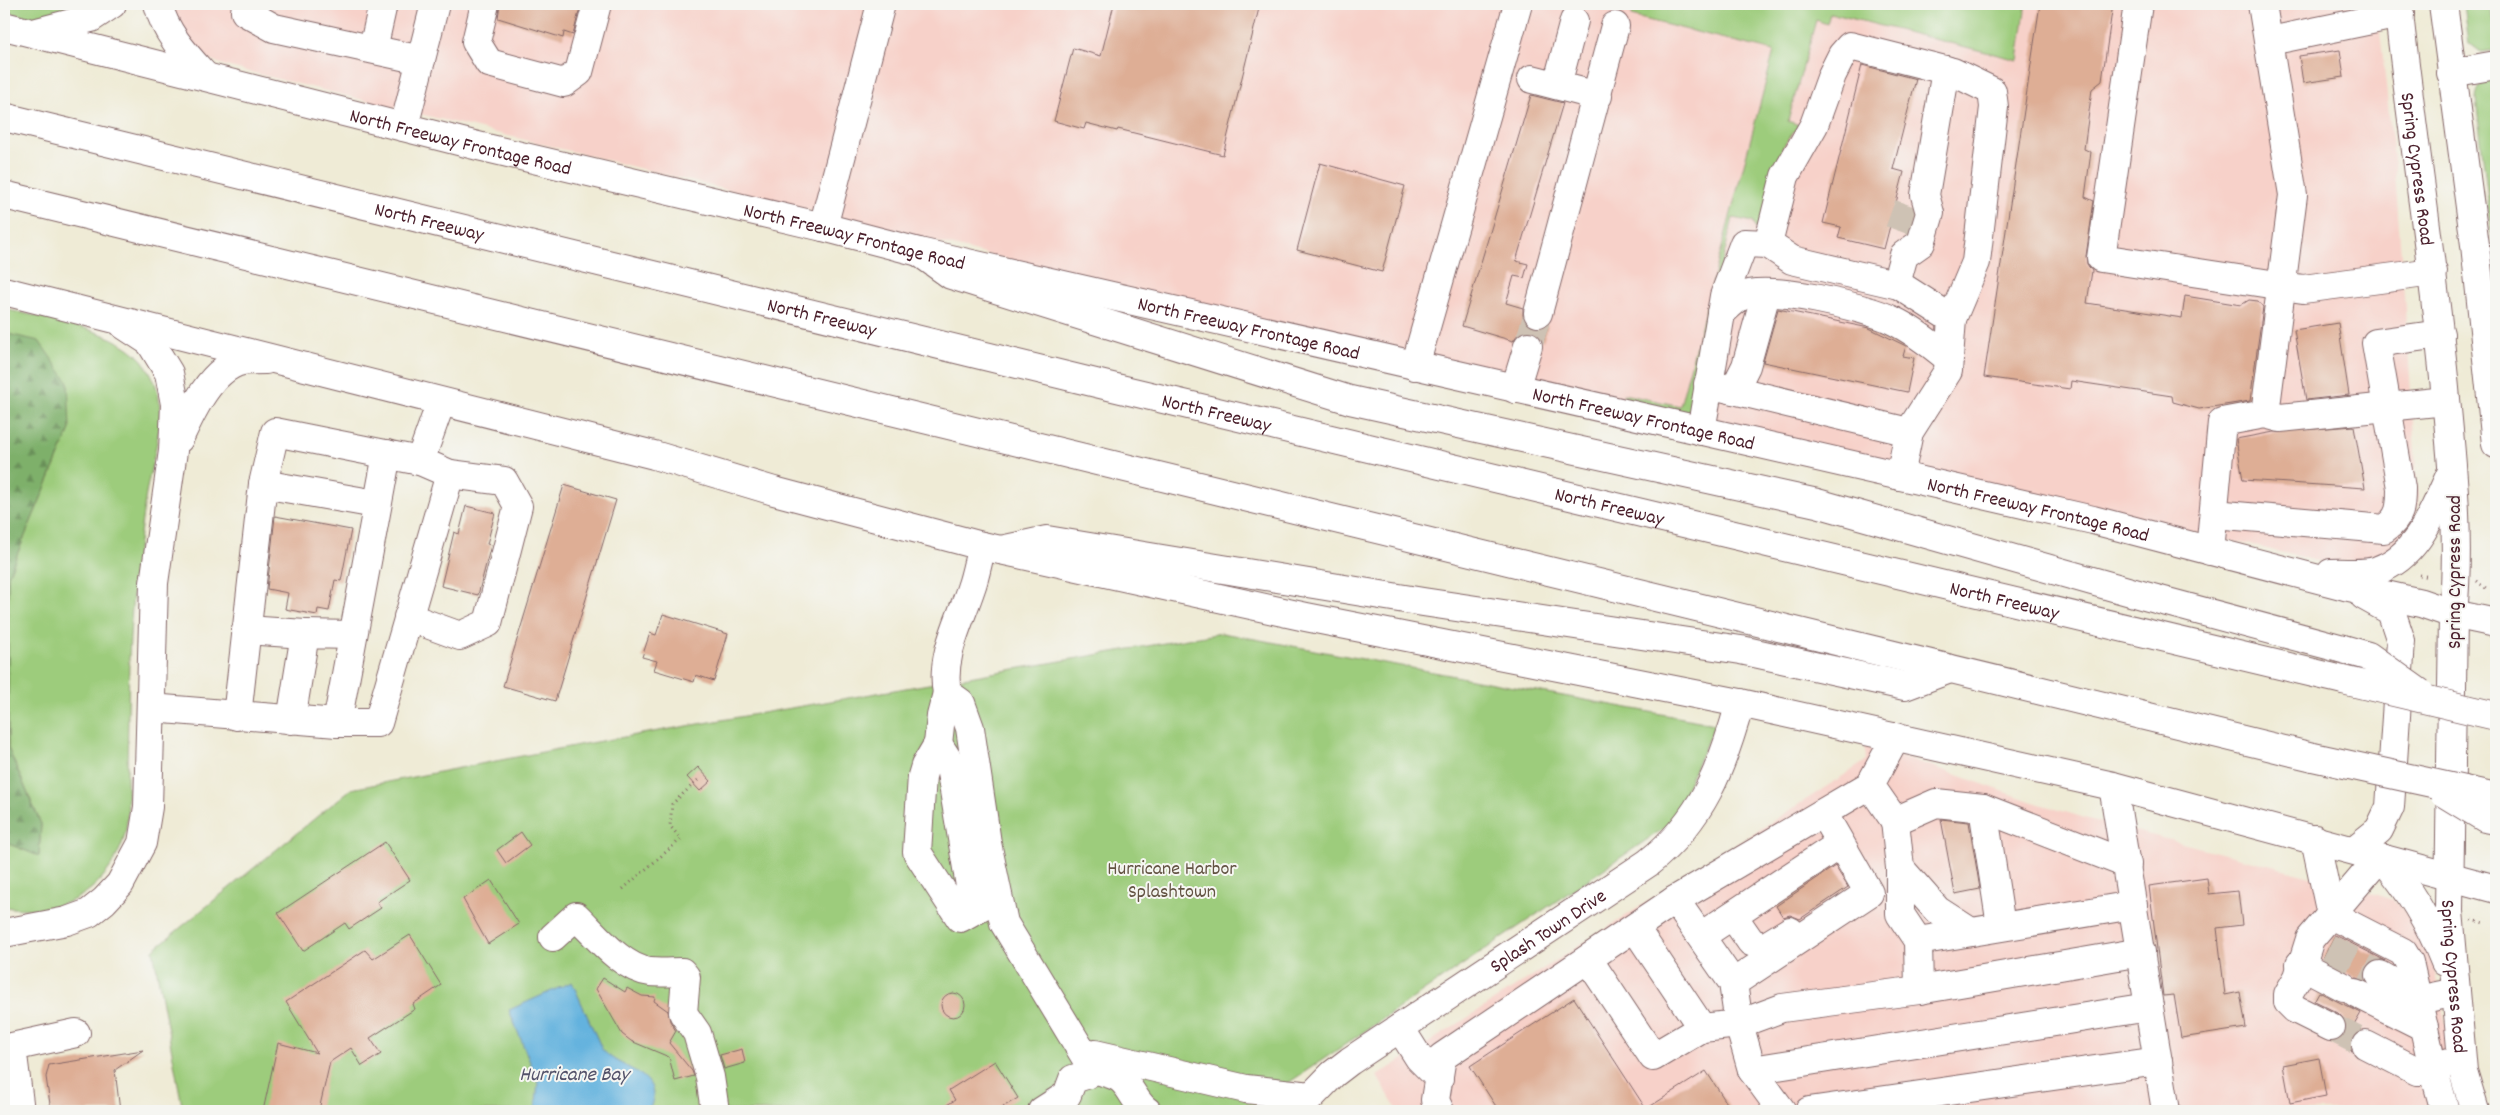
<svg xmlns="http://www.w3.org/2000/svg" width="2500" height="1115" font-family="Dekko,sans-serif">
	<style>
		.built { fill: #f7d1c9 }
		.green { fill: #9dcc7b; stroke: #747653 }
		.forest { fill: url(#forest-firs); stroke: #64684b }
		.water { fill: #64b2de; stroke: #576884 }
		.building { fill: #deae95 }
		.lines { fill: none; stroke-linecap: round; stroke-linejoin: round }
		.minor-tunnel { stroke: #cec2b4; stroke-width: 28; stroke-dasharray: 28 14; stroke-linecap: butt }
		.minor-casing { stroke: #846667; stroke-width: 30 }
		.major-casing { stroke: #846667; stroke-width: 30 }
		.highway-casing { stroke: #846667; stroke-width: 30 }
		.path { stroke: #846667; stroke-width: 3; stroke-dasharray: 1 4; stroke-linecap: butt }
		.minor { stroke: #fff; stroke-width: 28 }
		.major { stroke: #fff; stroke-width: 28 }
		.highway { stroke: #fff; stroke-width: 28 }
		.highway-bridge-casing { stroke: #846667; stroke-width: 30; stroke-linecap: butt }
		.highway-bridge { stroke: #fff; stroke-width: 28 }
		.labels { text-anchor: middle; stroke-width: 4; stroke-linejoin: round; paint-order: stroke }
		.street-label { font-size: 20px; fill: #4a1f2b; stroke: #f6f6f2 }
		.park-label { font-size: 20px; fill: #635343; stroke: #f6f6f2 }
		.water-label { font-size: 21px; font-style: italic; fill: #53526a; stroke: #f6f6f2 }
	</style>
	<defs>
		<pattern id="forest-firs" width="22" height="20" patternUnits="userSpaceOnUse" patternTransform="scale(1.25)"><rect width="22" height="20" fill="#7eb06b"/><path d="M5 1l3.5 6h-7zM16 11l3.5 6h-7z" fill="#698f58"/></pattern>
	</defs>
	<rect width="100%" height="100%" fill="#f6f6f2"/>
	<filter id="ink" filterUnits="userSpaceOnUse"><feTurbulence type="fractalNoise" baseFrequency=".02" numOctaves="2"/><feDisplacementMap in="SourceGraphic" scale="10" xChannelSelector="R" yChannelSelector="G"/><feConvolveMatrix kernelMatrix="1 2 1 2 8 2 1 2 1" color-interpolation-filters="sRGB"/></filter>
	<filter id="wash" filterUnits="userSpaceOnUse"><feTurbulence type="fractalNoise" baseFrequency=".0096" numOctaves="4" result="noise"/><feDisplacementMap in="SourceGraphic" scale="20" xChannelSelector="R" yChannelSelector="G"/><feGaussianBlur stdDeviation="1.12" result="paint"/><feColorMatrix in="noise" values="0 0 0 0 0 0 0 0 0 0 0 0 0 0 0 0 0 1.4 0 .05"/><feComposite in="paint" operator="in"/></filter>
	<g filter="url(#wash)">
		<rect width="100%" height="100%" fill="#efebd6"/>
		<g class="built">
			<path d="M169 4H1636L1631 16 1804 57 1816 20 1830 12 2018 59 2026 4H2377L2394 160 2410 376 2418 502 2415 524 2389 557 2326 563 2100 510 1467 373 226 66 209 59 187 40Z"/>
			<path d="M1865 747 1929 765 2030 801 2088 819 2338 883 2390 899 2401 906 2417 924 2434 961 2462 1111H1398L1377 1076 1866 761Z"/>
		</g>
		<g class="green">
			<path d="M4 4H96L50 21 4 12Z"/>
			<path d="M1636 4H2026L2018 60 1830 13 1827 24 1816 20 1788 121 1799 125 1782 148 1763 225 1759 229 1755 228 1753 222 1733 218 1702 345 1691 409C1672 426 1644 408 1624 401L1623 394 1680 406 1774 51 1631 16Z"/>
			<path d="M2464 4H2490L2494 28H2496V50L2481 52 2469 43Z"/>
			<path d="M2496 79V248L2493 240 2476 99C2478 86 2482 80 2496 79Z"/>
			<path d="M4 309C46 319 124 329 147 367 173 407 153 451 146 494 137 548 131 604 129 659 128 697 128 736 127 774 127 795 130 821 123 841 120 850 114 862 109 869 83 906 46 913 4 907V842L39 856 41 824 8 748V576L70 429 8 334 4 340Z"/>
			<path d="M1222 633 1715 724 1670 824 1247 1111H183L153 950 351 789 584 744Z"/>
		</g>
		<path class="forest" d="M8 334 39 341 68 382 70 429 8 576V748L41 824 39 856 4 842V340Z"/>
		<path class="water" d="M572 982 602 1049C619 1071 667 1071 649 1111H535L538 1082 509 1010Z"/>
		<g id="blocks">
			<g class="building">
				<path d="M500 4H581L573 35 564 32 563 38 498 18Z"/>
				<path d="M1114 4H1260L1223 155 1118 129 1117 131 1086 123 1084 129 1054 121 1073 48 1101 56Z"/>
				<path d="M2040 4H2113L2102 81 2092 89 2084 149 2091 152 2085 197 2094 201 2086 256 2087 264 2092 271 2087 303 2182 318 2185 296 2241 305 2249 300 2258 301 2263 307 2250 401 2199 409 2173 402 2172 396 2071 381 2070 389 1984 377Z"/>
				<path d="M2340 50 2344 77 2303 83 2299 56Z"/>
				<path d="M1862 65 1916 79 1893 169 1904 172 1884 249 1838 238 1841 227 1823 223Z"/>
				<path d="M1531 95 1563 103 1516 261 1528 264 1524 278 1514 276 1506 303 1523 308V317L1527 324 1534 328H1542L1548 325 1543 342 1539 335 1532 331H1525L1518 334 1513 341 1462 326Z"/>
				<path d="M1320 163 1405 186 1382 272 1297 250Z"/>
				<path d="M1778 309 1869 328 1906 346 1903 356 1914 358 1907 392 1763 362Z"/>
				<path d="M2338 323 2349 395 2306 400 2294 330Z"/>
				<path d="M2354 426 2365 488 2243 480 2236 439 2274 432Z"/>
				<path d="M564 485 616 500 555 701 503 686Z"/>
				<path d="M466 506 495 513 487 544 491 545 478 595 441 586 454 532 459 534Z"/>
				<path d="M275 516 351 530 341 581 335 580 329 611 318 609 317 615 285 609 288 593 267 589Z"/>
				<path d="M663 614 728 634 714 681 696 675 694 682 654 670 657 661 642 657 650 633 656 635Z"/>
				<path d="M698 767 711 781 700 791 687 777Z"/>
				<path d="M1941 819 1969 822 1980 889 1955 894Z"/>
				<path d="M521 832 530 845 506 863 497 850Z"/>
				<path d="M385 842 410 880 377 902 381 908 349 929 345 923 303 951 278 913Z"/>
				<path d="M1835 866 1848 887 1800 919 1790 915 1783 917 1776 906Z"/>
				<path d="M2207 878 2209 894 2238 891 2242 925 2217 928 2225 995 2240 992 2246 1028 2181 1038 2174 995 2163 996 2149 886Z"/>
				<path d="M491 880 519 924 488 944 463 899Z"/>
				<path d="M410 935 441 985 413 1004 415 1009 370 1038 381 1054 362 1066 351 1048 330 1062 319 1110 310 1108 309 1111H263L278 1043 317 1053 286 1002 365 950 373 959Z"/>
				<path d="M2335 935 2386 961 2379 959 2372 962 2366 968V980L2356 978 2323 958Z"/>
				<path d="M603 978 625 992 627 988 642 996 655 997 654 1001 668 1011 670 1021 676 1031 669 1043 692 1071 694 1076 675 1081 669 1057 631 1041 622 1034 596 989Z"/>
				<path d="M2319 992 2361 1013 2353 1027 2361 1031 2352 1038V1051L2335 1042 2345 1034 2346 1026 2344 1019 2338 1013 2314 1001Z"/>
				<circle cx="953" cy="1005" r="12"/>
				<path d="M1574 998 1646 1109 1706 1071 1732 1111H1499L1470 1066Z"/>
				<path d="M742 1049 745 1063 724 1069 720 1055Z"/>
				<path d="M143 1050 115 1070 120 1111H51L46 1077 49 1065Z"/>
				<path d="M2319 1058 2326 1096 2290 1103 2283 1065Z"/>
				<path d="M995 1061 1018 1098 996 1111H937L955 1100 949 1090Z"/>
			</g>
		</g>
	</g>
	<g filter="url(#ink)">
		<use href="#blocks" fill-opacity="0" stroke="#846667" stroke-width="1"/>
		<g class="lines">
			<g class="minor-tunnel">
				<path d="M1899 231 1909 203"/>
				<path d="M1528 346 1538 313"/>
				<path d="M2328 948 2380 975"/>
				<path d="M2331 1027 2366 1045"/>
			</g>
			<defs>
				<g id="minor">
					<path d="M246 4 245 12 274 28 421 60"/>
					<path d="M485 4 476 42 489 63 564 83 579 72 597 4"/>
					<path d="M2138 4 2101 258 2303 289 2433 272"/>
					<path d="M2270 41 2400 14"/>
					<path d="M373 49 383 4"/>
					<path d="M2451 73 2496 65"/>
					<path d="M1532 79 1598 96"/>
					<path d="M1557 85 1574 21"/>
					<path d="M404 127 435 4"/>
					<path d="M823 227 881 4"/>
					<path d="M1768 244 1785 176 1814 125 1832 75 1842 55 1850 46 1953 72 1992 91 1994 107 1976 262 1952 319"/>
					<path d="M1896 284 1904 255 1921 243 1930 213 1925 195 1946 70"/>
					<path d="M1538 313 1615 26"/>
					<path d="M1721 313C1727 308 1734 300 1742 296 1767 284 1866 307 1892 320 1913 330 1931 344 1949 359"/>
					<path d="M1415 366 1518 4"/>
					<path d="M1708 384 1909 432"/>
					<path d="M1515 389 1528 346"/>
					<path d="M1734 390 1746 366 1766 294"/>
					<path d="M2265 414 2280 418 2446 401"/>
					<path d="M1701 431 1724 296 1744 243 1768 244 1792 260 1899 285 1952 319 1948 371 1909 432 1900 476"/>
					<path d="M420 461 441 402"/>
					<path d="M263 484 376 504"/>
					<path d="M2214 514 2384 529C2401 518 2401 506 2401 488L2376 343 2440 334"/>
					<path d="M982 546C978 560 976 574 971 588 960 622 940 656 947 693L961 703 970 728 987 843 1004 923 1090 1065C1100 1074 1113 1072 1122 1080 1132 1089 1136 1104 1147 1111"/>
					<path d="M2210 551 2222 422 2265 414 2293 195 2262 4"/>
					<path d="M408 617 460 636 488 623 518 506 504 481 450 474"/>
					<path d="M246 630 305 634"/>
					<path d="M151 708 337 723 387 454"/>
					<path d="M237 716 263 484 275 432 420 461 450 474 378 723H337"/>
					<path d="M291 720 305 634 352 635"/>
					<path d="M938 744 941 716 947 693"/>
					<path d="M1870 785 1895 821 1936 803 1983 808 2127 864"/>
					<path d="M2113 786 2166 1111"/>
					<path d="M1983 808 2001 926"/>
					<path d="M1895 821 1900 868V914L1918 941 1919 990"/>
					<path d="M2315 839 2331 915"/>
					<path d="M1900 868 1937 910 1971 932"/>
					<path d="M974 910 949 761 938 744 925 766 922 776 917 852 960 918 998 897"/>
					<path d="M2331 915 2403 952 2409 962 2433 1068 2445 1111"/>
					<path d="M1733 916 1751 942 1764 947 1790 931"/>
					<path d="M1635 928 1702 1028"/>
					<path d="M1701 936 1840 844"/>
					<path d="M553 937 576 916C596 935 621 968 650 972 660 973 672 972 682 972L686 977 683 1013 697 1033 710 1077 715 1111"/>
					<path d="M1918 941 2133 905"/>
					<path d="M1588 959 1653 1057 1702 1028 1739 1024 1782 1008 1919 990 2141 952"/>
					<path d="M2300 964 2344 987"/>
					<path d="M2380 975 2401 987 2418 1000 2456 992"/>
					<path d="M1733 983 1869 893 1823 813"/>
					<path d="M2356 993 2424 1027"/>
					<path d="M2331 1027 2295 1009 2288 1002V994L2298 977 2310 939 2379 858"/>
					<path d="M1400 1028 1419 1058 1439 1078"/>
					<path d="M2366 1045 2417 1071H2426L2449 1062"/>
					<path d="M1095 1054 1246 1089 1311 1096"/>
					<path d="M1752 1070 2149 1007"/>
					<path d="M20 1111 12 1047 76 1033"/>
					<path d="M1042 1111 1067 1095 1073 1079 1086 1075 1095 1069"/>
					<path id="s1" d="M1297 1111 1333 1074 1350 1061 1648 863C1703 819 1722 768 1740 703"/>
					<path d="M1440 1111 1435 1100 1442 1057 1675 900"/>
					<path d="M1782 1111 1752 1070 1739 1024 1733 983 1675 900 1870 785 1896 737"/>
					<path d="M1809 1111 2158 1061"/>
				</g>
				<g id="major">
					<path d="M158 4C165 33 186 55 205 76"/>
					<path id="s2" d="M2398 4C2412 136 2434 267 2446 399 2453 471 2460 542 2453 614L2449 911 2463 1071 2475 1111"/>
					<path d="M2443 4 2475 245 2496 444"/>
					<path id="s3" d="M4 26 478 146 823 227 919 252 2093 520 2345 586 2421 603 2453 614 2496 623"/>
					<path d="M37 32 91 18 112 4"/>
					<path d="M4 291 654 455 774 491 982 546 1306 617 1740 703 2113 786 2496 889"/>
					<path d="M179 439C191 413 211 368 242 361 250 360 258 360 266 360"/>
					<path d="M2331 573C2345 572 2365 575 2378 570 2420 555 2434 508 2452 471"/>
					<path d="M2354 850 2379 830 2390 807 2401 641 2391 611 2364 596"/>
					<path d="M2383 859C2410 890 2430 924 2445 962"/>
					<path d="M4 933 67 921 89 913 104 901 120 884 142 843 148 807 154 583 173 451 175 404 169 373 150 342 124 325"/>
				</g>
				<g id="highway">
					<path id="s4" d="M4 117 1104 385 2343 680"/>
					<path d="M4 195 2313 757"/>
					<path d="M919 252 951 275 1350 400 1817 503 2145 596 2343 649"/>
					<path d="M1001 550 1047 540 1423 602 1741 650 1905 686 1950 669"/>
				</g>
			</defs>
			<use href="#minor" class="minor-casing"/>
			<use href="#major" class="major-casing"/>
			<use href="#highway" class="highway-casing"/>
			<g class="path">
				<path d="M2420 575 2429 577"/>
				<path d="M2477 581 2487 589"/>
				<path d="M623 889 681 839 670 826 672 804 698 780"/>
				<path d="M2472 920 2484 923"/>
			</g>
			<use href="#minor" class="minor"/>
			<use href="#major" class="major"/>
			<use href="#highway" class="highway"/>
			<defs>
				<g id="highway-bridge">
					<path d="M2343 649 2368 656 2420 693"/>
					<path d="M2343 680 2496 716"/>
					<path d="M2313 757 2496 797"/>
					<path d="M2444 793 2485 818 2496 820"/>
				</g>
			</defs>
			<use href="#highway-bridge" class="highway-bridge-casing"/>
			<use href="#highway-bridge" class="highway-bridge"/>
		</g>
	</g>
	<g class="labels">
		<g class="street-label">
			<text dy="7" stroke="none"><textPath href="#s3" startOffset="471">North Freeway Frontage Road</textPath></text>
			<text dy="7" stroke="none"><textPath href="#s2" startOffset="166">Spring Cypress Road</textPath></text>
			<text dy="7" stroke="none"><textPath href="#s4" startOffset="438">North Freeway</textPath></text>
			<text dy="7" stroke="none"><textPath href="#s3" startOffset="876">North Freeway Frontage Road</textPath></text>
			<text dy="7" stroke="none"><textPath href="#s4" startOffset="842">North Freeway</textPath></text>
			<text dy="7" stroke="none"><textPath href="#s3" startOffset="1281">North Freeway Frontage Road</textPath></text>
			<text dy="7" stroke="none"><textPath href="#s4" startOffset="1248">North Freeway</textPath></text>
			<text dy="7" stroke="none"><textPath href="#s3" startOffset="1686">North Freeway Frontage Road</textPath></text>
			<text dy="7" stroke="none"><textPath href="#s4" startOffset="1652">North Freeway</textPath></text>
			<text dy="7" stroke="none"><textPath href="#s3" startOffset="2091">North Freeway Frontage Road</textPath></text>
			<text transform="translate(2453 572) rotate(-90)" y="7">Spring Cypress Road</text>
			<text dy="7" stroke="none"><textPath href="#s4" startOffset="2058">North Freeway</textPath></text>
			<text dy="7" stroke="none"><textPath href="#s1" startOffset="310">Splash Town Drive</textPath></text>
			<text dy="7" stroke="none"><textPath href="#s2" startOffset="976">Spring Cypress Road</textPath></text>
		</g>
		<g class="park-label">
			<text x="1172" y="874">Hurricane Harbor<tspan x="1172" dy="23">Splashtown</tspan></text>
		</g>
		<g class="water-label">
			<text x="574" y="1080">Hurricane Bay</text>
		</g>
	</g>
	<rect width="2500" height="1115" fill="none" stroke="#f6f6f2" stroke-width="20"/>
</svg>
